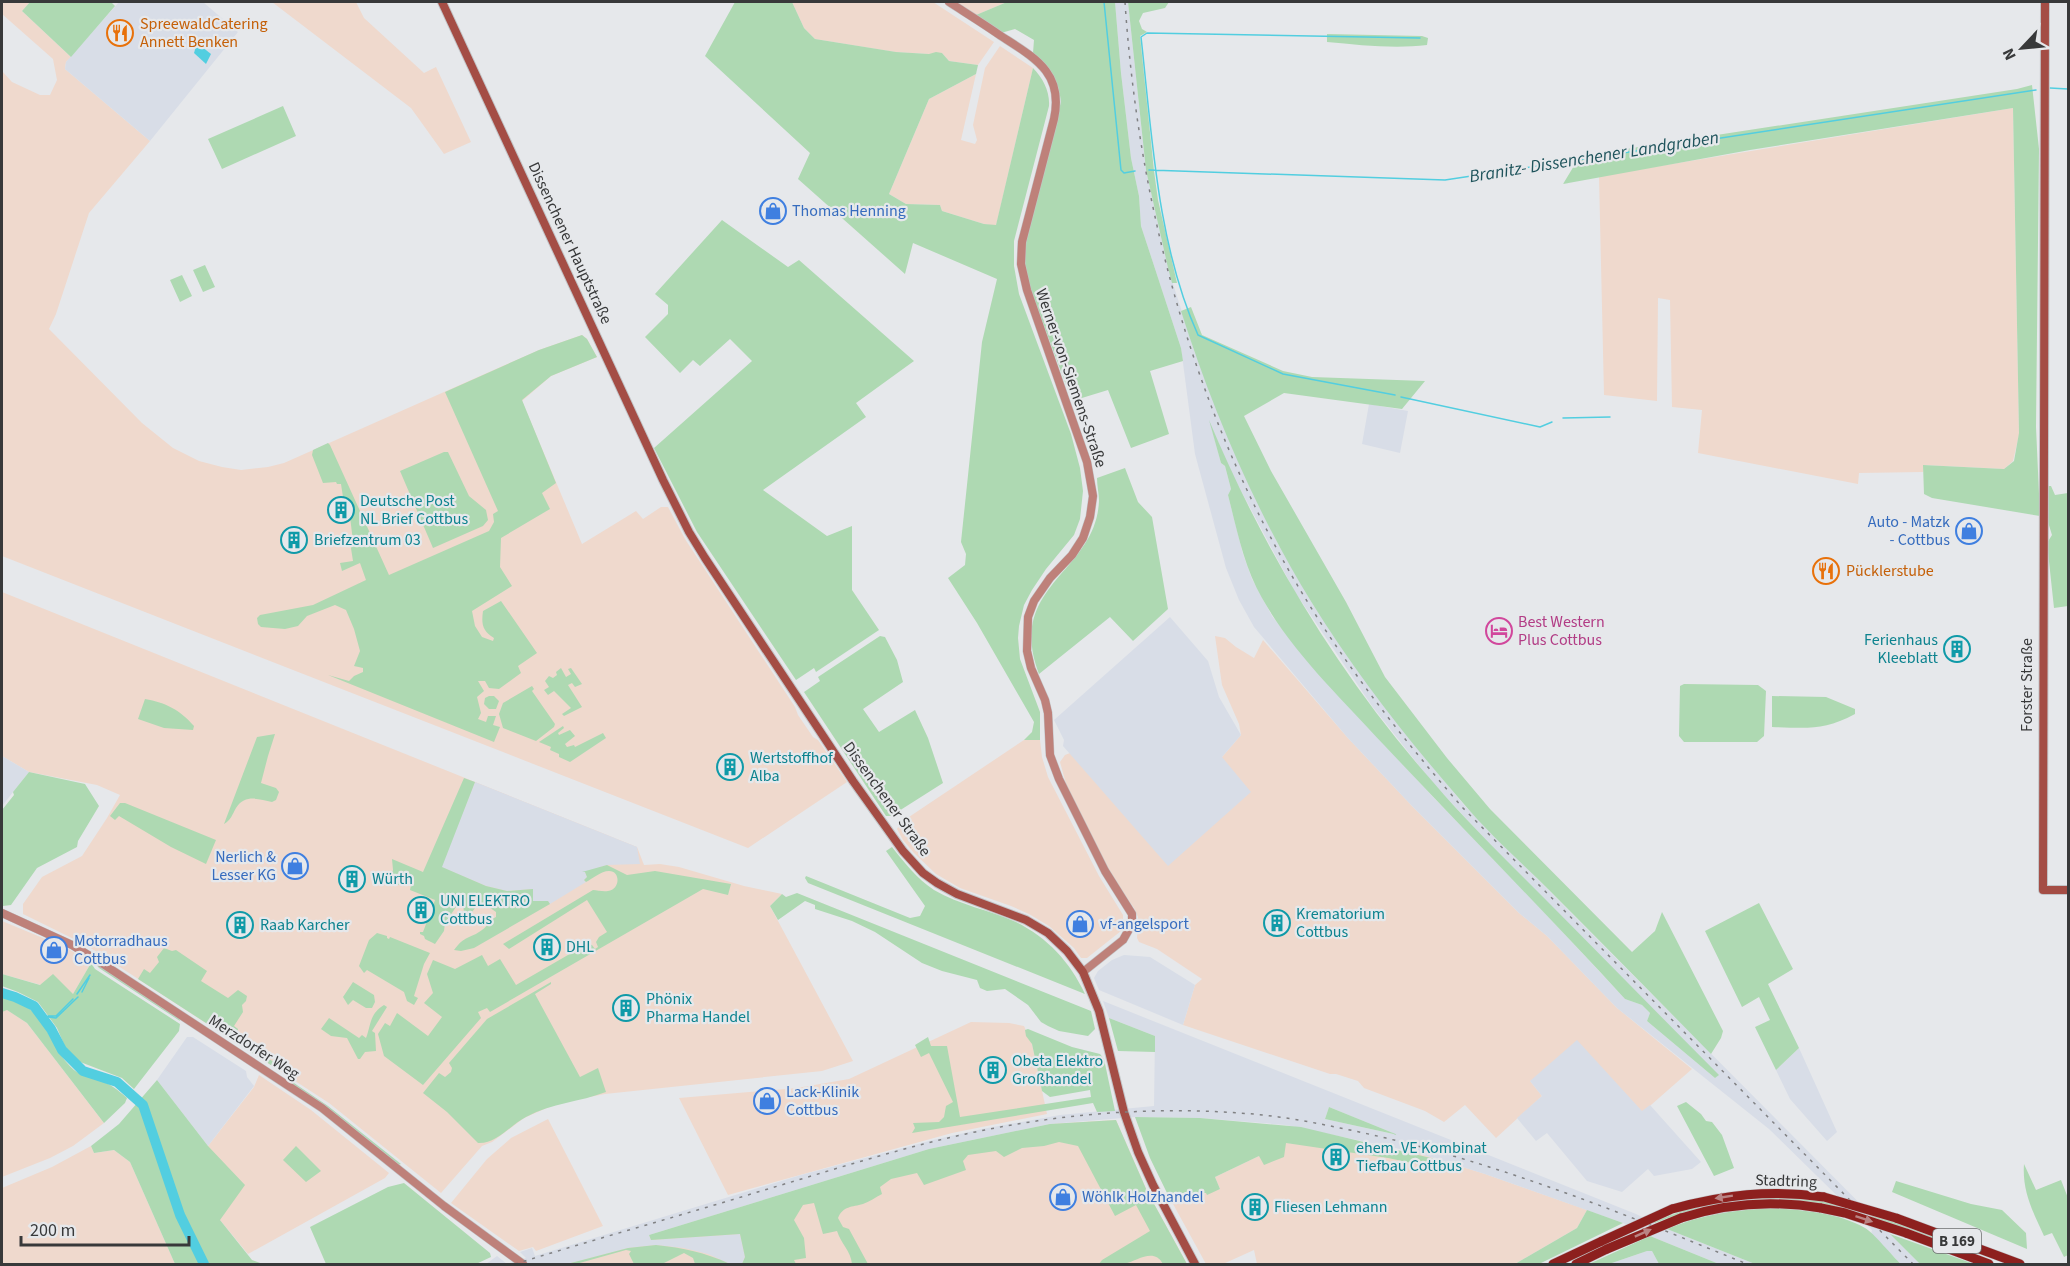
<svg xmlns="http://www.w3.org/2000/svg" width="2070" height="1266" font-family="'Source Sans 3',sans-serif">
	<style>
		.commercial { fill: #efd9cd }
		.built { fill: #d8dde7; fill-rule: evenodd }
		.green { fill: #aed9b2 }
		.water { fill: #52cee0 }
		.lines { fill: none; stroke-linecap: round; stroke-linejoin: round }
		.stream { stroke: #52cee0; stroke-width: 1.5 }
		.river { stroke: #52cee0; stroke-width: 10 }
		.tertiary-casing { stroke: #c3c5c8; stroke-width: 9 }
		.secondary-casing { stroke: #c3c5c8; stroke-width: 10 }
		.primary-casing { stroke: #c3c5c8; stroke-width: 10 }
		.tertiary { stroke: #be817a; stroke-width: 8 }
		.secondary { stroke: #a44d45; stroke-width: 8 }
		.primary { stroke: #8d201e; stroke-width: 9 }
		.rail { stroke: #808183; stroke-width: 1.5; stroke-dasharray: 3 6; stroke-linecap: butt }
		.primary-bridge-casing { stroke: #c3c5c8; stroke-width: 10; stroke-linecap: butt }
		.primary-bridge { stroke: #8d201e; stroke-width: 9 }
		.oneway { fill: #ba8484 }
		.labels { text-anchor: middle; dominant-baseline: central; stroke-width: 4.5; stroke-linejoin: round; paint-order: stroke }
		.shield { fill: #e6e8eb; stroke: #6c6e6f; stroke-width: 1.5 }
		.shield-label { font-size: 15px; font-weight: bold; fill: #38393a }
		.food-label { font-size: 16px; fill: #c56008; stroke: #e6e8eb; text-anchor: start }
		.shop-label { font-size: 16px; fill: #366cbe; stroke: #e6e8eb; text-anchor: start }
		.street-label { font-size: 16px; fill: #38393a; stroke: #e6e8eb }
		.culture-label { font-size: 16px; fill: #0d838f; stroke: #e6e8eb; text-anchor: start }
		.hotel-label { font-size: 16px; fill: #b23c85; stroke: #e6e8eb; text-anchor: start }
		.water-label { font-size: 18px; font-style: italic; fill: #1e535b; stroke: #e6e8eb }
	</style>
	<rect width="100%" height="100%" fill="#e6e8eb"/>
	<path class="commercial" d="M 2,2 L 30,2 L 22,11 L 71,57 L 66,62 L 65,69 L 150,141 L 89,213 L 56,314 L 49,329 L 142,423 L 173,448 L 199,461 L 222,467 L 241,470 L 268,467 L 284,463 L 539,350 L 582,335 L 587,339 L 597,357 L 551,376 L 522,401 L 582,544 L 636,511 L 643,519 L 661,507 L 668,507 L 685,539 L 795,707 L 798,715 L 813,737 L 818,740 L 847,782 L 748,848 L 2,556 L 2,71 L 12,82 L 40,95 L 50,95 L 57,80 L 53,59 L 2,14 Z
		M 272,2 L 356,2 L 364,18 L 424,73 L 436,67 L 471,142 L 444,154 L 411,108 Z
		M 792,2 L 933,2 L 994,42 L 978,65 L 949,61 L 942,53 L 929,54 L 895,52 L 815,39 L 804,28 Z
		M 956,2 L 1007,2 L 976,15 Z
		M 1000,46 L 1033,68 L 996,226 L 984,224 L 942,211 L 940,205 L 906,204 L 889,194 L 929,99 L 976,74 L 961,140 L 975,144 L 977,140 L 973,125 L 985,68 Z
		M 2013,108 L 2019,435 L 2013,461 L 2004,469 L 1924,465 L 1923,472 L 1859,473 L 1858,484 L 1698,453 L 1702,410 L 1672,407 L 1670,300 L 1658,298 L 1657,401 L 1604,395 L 1599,176 Z
		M 2,592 L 637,847 L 644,865 L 660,864 L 679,867 L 744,886 L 782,894 L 770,906 L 853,1061 L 822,1071 L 605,1094 L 558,1103 L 524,1118 L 492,1142 L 482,1146 L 441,1193 L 329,1103 L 86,945 L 23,914 L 23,904 L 42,877 L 82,856 L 107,818 L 120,795 L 97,785 L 29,772 L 2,756 Z
		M 1215,636 L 1225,638 L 1236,647 L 1254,658 L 1263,640 L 1347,737 L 1412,806 L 1519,913 L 1547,936 L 1617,1008 L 1692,1069 L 1643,1112 L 1530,1081 L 1542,1096 L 1496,1138 L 1465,1105 L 1444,1122 L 1425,1111 L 1364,1088 L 1358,1081 L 1336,1074 L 1330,1074 L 1183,1025 L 1195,985 L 1202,979 L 1157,949 L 1139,942 L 1137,938 L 1138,917 L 1134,908 L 1108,871 L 1068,791 L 1060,762 L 1065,755 L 1070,753 L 1138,829 L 1222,757 L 1241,735 L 1239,724 L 1222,685 Z
		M 1024,740 L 1040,740 L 1042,757 L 1048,777 L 1099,876 L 1123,915 L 1123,923 L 1121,931 L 1087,958 L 1081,958 L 1074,948 L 1049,926 L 1029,914 L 1011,906 L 960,888 L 936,874 L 914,853 L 903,840 L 897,829 L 900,823 Z
		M 2,921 L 67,948 L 91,963 L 73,994 L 2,974 Z
		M 6,1009 L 27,1023 L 104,1123 L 73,1146 L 50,1158 L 2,1177 L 2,1012 Z
		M 971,1022 L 1009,1023 L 1024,1026 L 1032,1044 L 1047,1114 L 952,1133 L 728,1195 L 679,1098 L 797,1088 L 849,1079 Z
		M 259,1075 L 311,1110 L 389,1173 L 385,1178 L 248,1254 L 220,1220 L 208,1146 L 254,1087 Z
		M 548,1119 L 603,1226 L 536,1251 L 533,1247 L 519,1251 L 451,1203 L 487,1159 L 511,1138 Z
		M 1116,1120 L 1147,1191 L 1187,1264 L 552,1264 L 1050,1124 Z
		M 1286,1143 L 1414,1152 L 1485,1174 L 1587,1210 L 1577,1228 L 1515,1264 L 1278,1264 L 1277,1263 L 1257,1264 L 1254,1250 L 1223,1264 L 1206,1264 L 1167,1193 L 1206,1193 L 1220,1189 L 1215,1177 Z
		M 91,1146 L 94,1153 L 114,1150 L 130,1162 L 175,1264 L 2,1264 L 2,1188 L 52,1167 Z"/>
	<path class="built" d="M 119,2 L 203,2 L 238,32 L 150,141 L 65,69 L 66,62 Z
		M 1115,2 L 1128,2 L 1146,170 L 1168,268 L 1195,353 L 1234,452 L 1278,544 L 1312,603 L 1352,663 L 1401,728 L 1464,805 L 1920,1264 L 1901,1264 L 1871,1234 L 1872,1230 L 1769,1129 L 1617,1008 L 1547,936 L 1519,913 L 1412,806 L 1347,737 L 1254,627 L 1239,600 L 1226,568 L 1195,454 L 1181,348 L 1141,226 L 1139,196 L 1131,158 L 1121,73 ZM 1211,426 L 1231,472 L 1295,592 L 1372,706 L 1432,782 L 1486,840 L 1718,1075 L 1715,1078 L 1647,1021 L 1650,1013 L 1642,1005 L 1625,999 L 1528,895 L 1432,796 L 1297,648 L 1272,616 L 1252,579 L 1243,554 L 1228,495 L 1231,489 L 1225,466 L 1221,463 Z
		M 1369,404 L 1408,411 L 1400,453 L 1362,444 Z
		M 1170,617 L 1208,661 L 1219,697 L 1241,735 L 1222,757 L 1251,792 L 1168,866 L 1063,746 L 1064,740 L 1054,720 Z
		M 2,756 L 29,772 L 2,806 Z
		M 475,782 L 637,847 L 640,864 L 607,865 L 585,872 L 587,877 L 584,880 L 586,882 L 550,904 L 548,901 L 533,901 L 533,889 L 507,891 L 486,886 L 441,867 Z
		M 1124,955 L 1150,957 L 1195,985 L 1183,1025 L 1099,990 L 1094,978 L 1098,971 L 1112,960 Z
		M 1103,1001 L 1636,1214 L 1667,1229 L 1755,1264 L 1719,1264 L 1650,1236 L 1623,1223 L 1485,1174 L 1414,1152 L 1286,1125 L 1200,1118 L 1135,1117 L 1050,1124 L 929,1149 L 649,1235 L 651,1240 L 740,1234 L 745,1257 L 742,1264 L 730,1264 L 708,1254 L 684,1248 L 656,1245 L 628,1248 L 567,1264 L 486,1264 L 497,1256 L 507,1264 L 526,1258 L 520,1252 L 532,1248 L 535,1256 L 801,1175 L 933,1140 L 982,1129 L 1060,1115 L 1154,1106 L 1155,1036 L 1109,1018 ZM 1329,1107 L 1393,1133 L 1393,1134 L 1325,1119 Z
		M 187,1037 L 193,1037 L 246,1071 L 247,1077 L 254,1086 L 208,1146 L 157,1080 Z
		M 1577,1040 L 1642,1111 L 1650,1105 L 1701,1162 L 1692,1169 L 1654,1176 L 1648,1169 L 1622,1192 L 1587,1181 L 1547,1133 L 1536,1141 L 1517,1118 L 1542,1096 L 1530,1081 Z
		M 1799,1048 L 1837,1132 L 1827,1141 L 1790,1099 L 1776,1070 Z
		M 1647,1251 L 1652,1251 L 1659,1264 L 1609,1264 Z"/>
	<path class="green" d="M 30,2 L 111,2 L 115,6 L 71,57 L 22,11 Z
		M 735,2 L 792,2 L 804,28 L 815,39 L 896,52 L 929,54 L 936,52 L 942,53 L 949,61 L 978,65 L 976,74 L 929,99 L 889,194 L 906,204 L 940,205 L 942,211 L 984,224 L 996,225 L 1033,68 C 1043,78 1050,92 1049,106 L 1014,241 L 1014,266 L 1019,294 L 1071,434 L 1080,468 L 1083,491 L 1080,519 L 1074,535 L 1046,569 L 1032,590 L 1024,605 L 1019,626 L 1018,638 L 1020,659 L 1040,712 L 1040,740 L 1024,740 L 1032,732 L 1034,722 L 977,623 L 948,578 L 965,565 L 966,554 L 961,542 L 982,342 L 997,279 L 913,243 L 905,274 L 798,179 L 810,153 L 705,56 Z
		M 1007,2 L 1115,2 L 1121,73 L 1131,158 L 1139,196 L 1141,226 L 1181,348 L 1183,361 L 1150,371 L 1169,434 L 1131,448 L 1108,390 L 1072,401 L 1031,291 L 1025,269 L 1023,242 L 1061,102 C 1059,81 1049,66 1033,53 L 1034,40 L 1015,29 L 1001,33 L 976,15 Z
		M 1128,2 L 1169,2 L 1165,8 L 1143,13 L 1139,21 L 1142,29 L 1147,32 L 1140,36 L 1154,171 L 1158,200 L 1177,283 L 1172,283 L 1168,268 L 1146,170 Z
		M 1327,34 L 1422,36 L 1428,38 L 1427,45 C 1394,49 1360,45 1327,42 Z
		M 2032,85 L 2039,149 L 2036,427 L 2040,516 L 1932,498 L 1924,494 L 1923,465 L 2004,469 L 2014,461 L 2019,433 L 2013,108 L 1750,150 L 1563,184 L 1580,156 L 2017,89 Z
		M 283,106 L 296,136 L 222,169 L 208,139 Z
		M 722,220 L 788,267 L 799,260 L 914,361 L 856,403 L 866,417 L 763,490 L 827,536 L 852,526 L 852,590 L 879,630 L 816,672 L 814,668 L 796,680 L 697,532 L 654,448 L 752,361 L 730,339 L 700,366 L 693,360 L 680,373 L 645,337 L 668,314 L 668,305 L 655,294 Z
		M 205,265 L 215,287 L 203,292 L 193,270 Z
		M 182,275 L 192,296 L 180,302 L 170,280 Z
		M 1191,307 L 1202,335 L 1283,371 L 1312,377 L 1425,381 L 1402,409 L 1284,393 L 1244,416 L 1271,471 L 1346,602 L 1385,677 L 1447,758 L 1490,809 L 1632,952 L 1655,931 L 1662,912 L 1723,1031 L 1721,1038 L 1711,1054 C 1658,1000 1605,946 1551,892 C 1522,863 1490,835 1463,803 C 1408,740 1356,674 1312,603 C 1256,512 1213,412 1181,311 Z
		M 582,335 L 587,339 L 597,357 L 551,376 L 522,400 L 556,483 L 542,493 L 550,509 L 501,538 L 500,567 L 512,586 L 472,611 L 475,626 L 482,637 L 493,641 L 494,638 C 483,631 481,625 483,611 L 501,601 L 537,653 L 518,666 L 521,673 L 499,689 L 489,688 L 485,681 L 478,681 L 484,691 L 477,697 L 481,713 L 478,719 L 486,722 L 488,716 L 496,716 L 493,725 L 500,727 L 494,742 L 328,675 L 349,681 L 354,676 L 363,672 L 363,668 L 354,666 L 360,651 L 354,629 L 346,610 L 335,605 L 307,616 L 298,626 L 285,629 L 261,627 L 258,624 L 257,618 L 260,615 L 313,605 L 366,580 L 360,563 L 342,571 L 340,563 L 353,561 L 350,542 L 353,541 L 349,509 L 345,510 L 341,484 L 337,484 L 336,482 L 323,483 L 312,455 L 313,450 L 328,443 L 330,445 L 389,575 L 489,531 L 494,522 L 493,514 L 498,511 L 445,392 L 539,350 Z
		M 1209,420 C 1264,551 1339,676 1433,782 C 1468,823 1508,862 1546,900 C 1604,958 1661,1017 1719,1075 L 1715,1078 L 1647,1021 L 1650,1013 L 1642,1005 L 1625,999 C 1546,913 1464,830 1384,745 C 1342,699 1293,653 1262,598 C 1244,567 1237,530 1228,495 L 1231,489 L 1225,466 L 1221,463 Z
		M 444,452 L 448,452 L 469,496 L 486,510 L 488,520 L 483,526 L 433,548 L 400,471 Z
		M 1125,468 L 1138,502 L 1152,517 L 1168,609 L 1133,641 L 1110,617 L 1039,674 C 1005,585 1096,573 1099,501 C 1099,494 1097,486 1097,478 Z
		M 2048,486 L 2051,486 L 2055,495 L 2068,493 L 2068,606 L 2054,608 L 2047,543 L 2052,535 L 2048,522 Z
		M 880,636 L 885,637 L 897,660 L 903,682 L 863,709 L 879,732 L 915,710 L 928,738 L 943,783 L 891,816 L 886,816 L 804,692 L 820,681 L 818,677 Z
		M 561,668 L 566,677 L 571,674 L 568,669 L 571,668 L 582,684 L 575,687 L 572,683 L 568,685 L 582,707 L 564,716 L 562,714 L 571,708 L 554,691 L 548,695 L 544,690 L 549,687 L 545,681 L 549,676 L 553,678 L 557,675 L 556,672 Z
		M 1684,684 L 1758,685 L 1766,691 L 1764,736 L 1757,742 L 1684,742 L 1679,736 L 1680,686 Z
		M 532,686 L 534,689 L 532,691 L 555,724 L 554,727 L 536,741 L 503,728 L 499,714 L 503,703 Z
		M 489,696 L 494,696 L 499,701 L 496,709 L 489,709 L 484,704 L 485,698 Z
		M 1772,696 L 1826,697 L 1855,709 L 1855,714 C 1823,731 1807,728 1772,727 Z
		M 145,699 C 166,703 179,709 194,726 L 193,730 L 164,728 L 138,719 Z
		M 563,726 L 564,728 L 558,733 L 559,735 L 570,730 L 575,736 L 565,744 L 567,747 L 574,745 L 575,747 L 603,733 L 606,738 L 570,762 L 559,757 L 559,754 L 550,750 L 551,747 L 539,742 Z
		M 275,734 L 268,756 L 261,783 L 276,788 L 279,792 L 276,800 L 272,802 C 259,799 245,794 236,808 C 232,815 231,820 224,824 L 257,737 Z
		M 29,772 L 85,784 L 99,806 L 78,841 L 77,847 L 37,868 L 11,905 L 3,906 L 2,810 L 14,795 L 13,792 Z
		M 464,778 L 475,782 L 442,867 L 486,886 L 507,891 L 533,889 L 533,901 L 548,901 L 550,904 L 474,948 L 461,951 L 454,950 C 465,935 470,939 482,930 C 488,926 489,920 496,917 L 496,912 L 483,903 L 479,903 L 472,912 L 464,912 L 463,905 L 456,907 L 445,923 L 444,931 L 435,944 L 425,939 L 424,936 L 420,934 L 420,932 L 423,932 L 435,900 L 410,890 L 411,885 L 402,881 L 399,885 L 391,882 L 390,879 L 393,870 L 392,859 L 423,872 Z
		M 120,803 L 125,803 L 216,840 L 206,864 L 171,847 L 119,816 L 115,820 L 110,816 Z
		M 892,847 C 904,862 917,879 934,890 C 960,905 989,910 1016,922 C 1048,938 1070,962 1085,994 L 808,883 L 805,878 L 806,876 L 910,918 L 920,916 L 925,906 L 886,851 Z
		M 607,865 L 627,875 L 655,871 L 731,884 L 728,895 L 703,889 L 490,1012 L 487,1008 L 478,1012 L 481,1018 L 423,1085 L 384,1056 L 378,1034 L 385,1023 L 390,1026 L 397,1013 L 428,1036 L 442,1017 L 424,1003 L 433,993 L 427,974 L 433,960 L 455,969 L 482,955 L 488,966 L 500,959 L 516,985 L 587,944 L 592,945 L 595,949 L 598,947 L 596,942 L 599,937 L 607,932 L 587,900 L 509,949 L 503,944 L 593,890 C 597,890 603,892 608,891 C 620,890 621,871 609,871 C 601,871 592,879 586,882 L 584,880 L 587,877 L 585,872 L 582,872 Z
		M 797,893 L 1091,1011 L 1095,1029 L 1088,1036 L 1059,1031 L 1048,1026 L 1041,1022 L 1028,1005 L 1005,989 L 987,991 L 980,988 L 977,980 L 942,971 L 922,963 L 875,932 L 852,921 L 815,909 L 815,905 L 805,901 L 778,920 L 770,906 L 782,894 L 786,897 Z
		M 1759,903 L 1793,969 L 1768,984 L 1799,1048 L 1776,1070 L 1755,1027 L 1770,1020 L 1759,997 L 1742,1007 L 1705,931 Z
		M 377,933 L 387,936 L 387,938 L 389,939 L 390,937 L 430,953 L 424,964 L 414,996 L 418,998 L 414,1005 L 407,1001 L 404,992 L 367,970 L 364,973 L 359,966 L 369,940 Z
		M 164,948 L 172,951 L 176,950 L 207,971 L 201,981 L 228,998 L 238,990 L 247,996 L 246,1001 L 242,1005 L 243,1012 L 234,1026 L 238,1029 L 237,1034 L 263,1056 L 280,1065 L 277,1069 L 138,979 L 144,969 L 150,973 L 159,962 L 157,957 Z
		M 94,962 L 179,1018 L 180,1021 L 99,968 Z
		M 91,963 L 95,969 L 180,1024 L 179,1031 L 134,1089 L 122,1078 L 75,1060 L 66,1049 L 57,1028 L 38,1002 L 18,992 L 2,986 L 2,974 L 40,985 L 53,974 L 73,994 Z
		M 353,982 L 374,995 L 375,1002 L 372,1008 L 366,1008 L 353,1000 L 348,1005 L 343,997 Z
		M 551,982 L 551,984 L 535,994 L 580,1077 L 598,1068 L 606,1092 C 580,1102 552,1103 526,1117 C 510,1125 497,1144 478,1143 L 447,1112 L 423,1093 L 439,1073 L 445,1077 L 451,1072 L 452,1068 L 449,1063 L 487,1019 Z
		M 2,997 C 48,1005 45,1044 74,1070 C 80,1075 92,1077 100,1080 C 110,1084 118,1090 127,1098 L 125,1103 L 104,1123 L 27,1023 L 7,1010 L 2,1012 Z
		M 384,1005 L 387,1007 L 372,1031 L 375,1033 L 376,1051 L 365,1052 L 360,1059 L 358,1059 L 347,1038 L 331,1036 L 321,1029 L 329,1018 L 359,1038 L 362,1035 L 366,1038 C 371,1026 369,1014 384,1005 Z
		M 1109,1018 L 1155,1036 L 1155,1052 L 1118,1051 Z
		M 1028,1029 L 1072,1047 L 1100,1054 L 1104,1059 L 1115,1111 L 1097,1112 L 1093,1103 L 912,1133 L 915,1128 L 913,1123 L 939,1122 L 944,1117 L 946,1106 L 953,1102 L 929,1053 L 921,1057 L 915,1045 L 928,1037 L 931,1046 L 947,1046 L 960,1117 L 1091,1097 L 1090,1090 L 1050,1097 L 1042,1091 L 1032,1044 L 1026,1036 L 1025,1030 Z
		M 157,1080 L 208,1146 L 245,1185 L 220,1220 L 252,1260 L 263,1264 L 175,1264 L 130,1162 L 114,1150 L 94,1153 L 91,1146 L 119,1124 Z
		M 291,1081 L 328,1106 L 401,1164 L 398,1165 L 293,1085 Z
		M 1686,1102 L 1701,1114 L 1706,1121 L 1712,1122 L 1722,1135 L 1734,1168 L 1714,1176 L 1677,1106 Z
		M 1329,1107 L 1398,1135 L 1325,1119 Z
		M 1135,1117 L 1200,1118 L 1301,1127 L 1435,1159 L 1426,1166 L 1388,1158 L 1286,1143 L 1284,1157 L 1264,1165 L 1259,1156 L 1215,1177 L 1220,1189 L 1207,1195 L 1206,1193 L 1167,1193 L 1150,1158 Z
		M 1116,1120 L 1147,1191 L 1187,1264 L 1163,1264 C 1154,1247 1137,1261 1124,1264 C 1117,1266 1107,1265 1099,1264 L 1102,1260 L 1150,1231 L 1136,1205 L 1115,1216 L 1078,1146 L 1059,1142 L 1044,1146 L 1022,1148 L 1004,1157 L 996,1151 L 968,1155 L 963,1161 L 966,1170 L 924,1185 L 917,1173 L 891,1179 L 880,1187 L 882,1194 C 876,1197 869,1202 863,1204 C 852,1207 843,1206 838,1218 L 843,1227 L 849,1229 L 868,1264 L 852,1264 C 851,1251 841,1244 837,1231 L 823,1234 L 814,1203 L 803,1205 L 794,1220 L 804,1238 L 806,1258 L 794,1260 L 796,1264 L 742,1264 L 745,1257 L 740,1234 L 651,1240 L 649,1235 L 929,1149 L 1050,1124 Z
		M 296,1146 L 321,1171 L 306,1182 L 283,1160 Z
		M 2024,1164 L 2036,1190 L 2061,1180 L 2068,1198 L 2068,1255 L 2064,1257 L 2052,1233 L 2044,1236 C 2033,1212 2022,1191 2024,1164 Z
		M 1896,1181 L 1971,1204 L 2002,1210 L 2026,1233 L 2027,1249 L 1892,1192 Z
		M 404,1183 L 490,1253 L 491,1257 L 476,1264 L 326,1264 L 310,1227 L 388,1187 Z
		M 1757,1197 L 1817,1200 L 1845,1206 L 1848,1210 C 1781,1192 1720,1198 1655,1223 L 1651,1222 L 1697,1206 Z
		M 1770,1208 C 1801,1210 1837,1212 1865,1228 C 1873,1232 1893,1257 1901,1264 L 1755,1264 L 1667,1229 C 1700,1215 1734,1210 1770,1208 Z
		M 1587,1210 L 1623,1223 L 1539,1264 L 1515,1264 L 1577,1228 Z
		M 1867,1212 L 1974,1251 L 1975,1253 L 1872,1217 Z
		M 1890,1234 L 1974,1264 L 1920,1264 Z
		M 1650,1236 L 1719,1264 L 1659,1264 L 1652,1251 L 1647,1251 L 1609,1264 L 1589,1264 Z
		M 656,1245 C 684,1248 704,1252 730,1264 L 695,1264 L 693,1258 L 684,1253 L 662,1264 L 634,1264 L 629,1254 L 631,1251 L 626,1250 L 576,1264 L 567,1264 L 628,1248 Z"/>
	<path class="water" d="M 197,43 L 211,54 L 206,64 L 194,53 Z"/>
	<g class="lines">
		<path class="stream" d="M 1104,2 L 1121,170 L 1124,173 L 1135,171
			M 2050,88 L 2068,89
			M 1149,170 L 1445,180 L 2036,90
			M 1395,395 L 1283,374 L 1198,335 C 1157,244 1152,135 1141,37 L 1147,33 L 1420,38
			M 1401,397 L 1540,427 L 1552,422
			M 1563,418 L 1610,417
			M 82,992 L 89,978
			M 77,994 L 90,975
			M 41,1016 L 56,1018 L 78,997
			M 48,1016 L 56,1016 L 73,999"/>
		<path class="river" d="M 2,993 L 15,997 L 34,1006 L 51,1029 L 62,1050 L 83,1071 L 117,1082 L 143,1105 L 180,1215 L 204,1264"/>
		<defs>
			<path id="tertiary" d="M 949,2 C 966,13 984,24 1001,36 C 1035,58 1064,73 1054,119 L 1022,242 L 1021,264 L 1027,290 L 1087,462 L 1093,496 L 1090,517 L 1083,538 L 1072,555 L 1050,578 L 1034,601 L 1028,617 L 1027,651 L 1031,668 L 1045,700 L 1048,713 L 1050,755 L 1059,779 L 1105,871 L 1132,914 L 1132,924 L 1123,940 L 1083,972
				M 2,913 L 72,945 L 103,964 L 322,1108 L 444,1206 L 523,1264"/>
			<path id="secondary" d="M 442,2 L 663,480 L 689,532 L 705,558 L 853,781 L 903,851 L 923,873 L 937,883 L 957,894 L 1026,920 L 1048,933 L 1067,951 L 1083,972 L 1099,1011 L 1124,1112 L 1138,1152 L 1153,1185 L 1195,1264
				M 2045,2 L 2043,890 L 2068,890"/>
			<path id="primary" d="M 1672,1209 C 1723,1195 1771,1189 1824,1197
				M 1681,1218 C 1727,1203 1773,1200 1821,1208
				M 1896,1218 L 2020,1264
				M 1906,1233 L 1989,1264
				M 1553,1264 L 1602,1241
				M 1576,1264 L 1607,1249"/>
		</defs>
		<use href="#tertiary" class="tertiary-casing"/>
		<use href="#secondary" class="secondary-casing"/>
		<use href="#primary" class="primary-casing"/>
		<use href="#tertiary" class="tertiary"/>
		<use href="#secondary" class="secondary"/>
		<use href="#primary" class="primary"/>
		<path class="rail" d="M 1125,2 C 1139,214 1197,424 1310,606 C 1355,678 1407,744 1463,808 L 1913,1264
			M 515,1264 C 596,1239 679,1216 761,1191 C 836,1169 912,1144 990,1129 C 1072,1113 1155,1107 1239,1113 C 1273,1115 1307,1121 1340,1128 C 1481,1156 1615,1210 1747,1264"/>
		<defs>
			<path id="primary-bridge" d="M 1824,1197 L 1896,1218
				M 1821,1208 L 1845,1213 L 1906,1233
				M 1602,1241 L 1672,1209
				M 1607,1249 L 1681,1218"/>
		</defs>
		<use href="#primary-bridge" class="primary-bridge-casing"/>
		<use href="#primary-bridge" class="primary-bridge"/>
	</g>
	<defs><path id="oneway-solid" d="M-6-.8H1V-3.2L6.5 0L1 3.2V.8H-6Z" transform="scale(1.5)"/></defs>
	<g class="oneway">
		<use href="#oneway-solid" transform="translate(1724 1197) rotate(171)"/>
		<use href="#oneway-solid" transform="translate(1864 1219) rotate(18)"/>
		<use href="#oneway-solid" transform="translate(1643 1233) rotate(-24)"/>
	</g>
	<defs>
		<symbol id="restaurant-ring" viewBox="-11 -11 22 22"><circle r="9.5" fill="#e6e8eb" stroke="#e8710a" stroke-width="1.5"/><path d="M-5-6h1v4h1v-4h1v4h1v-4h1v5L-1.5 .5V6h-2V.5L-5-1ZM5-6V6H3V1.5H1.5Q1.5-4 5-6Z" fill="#e8710a"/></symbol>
		<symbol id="shop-ring" viewBox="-11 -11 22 22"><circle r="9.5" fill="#e6e8eb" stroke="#3f7fe0" stroke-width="1.5"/><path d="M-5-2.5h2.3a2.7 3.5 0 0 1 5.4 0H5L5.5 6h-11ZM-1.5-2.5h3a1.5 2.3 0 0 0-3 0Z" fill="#3f7fe0"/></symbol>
		<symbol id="building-ring" viewBox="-11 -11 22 22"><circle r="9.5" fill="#e6e8eb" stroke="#0f9aa8" stroke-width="1.5"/><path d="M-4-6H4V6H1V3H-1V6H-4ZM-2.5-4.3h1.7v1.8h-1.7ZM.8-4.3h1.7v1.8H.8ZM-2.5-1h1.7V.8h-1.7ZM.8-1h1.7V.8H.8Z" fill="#0f9aa8"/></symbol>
		<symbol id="hotel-ring" viewBox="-11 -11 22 22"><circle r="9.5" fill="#e6e8eb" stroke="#d1479c" stroke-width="1.5"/><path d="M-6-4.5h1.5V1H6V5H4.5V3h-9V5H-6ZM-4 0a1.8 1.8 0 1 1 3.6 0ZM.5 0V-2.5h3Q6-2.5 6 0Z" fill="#d1479c"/></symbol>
	</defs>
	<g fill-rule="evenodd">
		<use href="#restaurant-ring" x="105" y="18" width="30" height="30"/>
		<use href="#shop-ring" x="758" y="196" width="30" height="30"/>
		<use href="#building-ring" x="326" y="495" width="30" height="30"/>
		<use href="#shop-ring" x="1954" y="516" width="30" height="30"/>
		<use href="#building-ring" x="279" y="525" width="30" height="30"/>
		<use href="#restaurant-ring" x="1811" y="556" width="30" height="30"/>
		<use href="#hotel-ring" x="1484" y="616" width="30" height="30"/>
		<use href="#building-ring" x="1942" y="634" width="30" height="30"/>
		<use href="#building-ring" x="715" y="752" width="30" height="30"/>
		<use href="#shop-ring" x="280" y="851" width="30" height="30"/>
		<use href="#building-ring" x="337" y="864" width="30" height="30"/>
		<use href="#building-ring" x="406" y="895" width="30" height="30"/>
		<use href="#building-ring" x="1262" y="908" width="30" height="30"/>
		<use href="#shop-ring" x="1065" y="909" width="30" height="30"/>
		<use href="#building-ring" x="225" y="910" width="30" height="30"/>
		<use href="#building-ring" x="532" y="932" width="30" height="30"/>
		<use href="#shop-ring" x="39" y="935" width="30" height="30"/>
		<use href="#building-ring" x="611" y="993" width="30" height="30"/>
		<use href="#building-ring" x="978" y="1055" width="30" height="30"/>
		<use href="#shop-ring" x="752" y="1086" width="30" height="30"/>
		<use href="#building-ring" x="1321" y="1142" width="30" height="30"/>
		<use href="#shop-ring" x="1048" y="1182" width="30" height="30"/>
		<use href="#building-ring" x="1240" y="1192" width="30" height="30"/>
	</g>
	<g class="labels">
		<rect class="shield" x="1933" y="1229" width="48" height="24" rx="4.5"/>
		<g class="shield-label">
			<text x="1957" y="1241">B 169</text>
		</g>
		<g class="food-label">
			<text x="140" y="24">SpreewaldCatering<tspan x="140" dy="18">Annett Benken</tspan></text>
			<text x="1846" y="571">Pücklerstube</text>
		</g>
		<g class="shop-label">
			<text x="792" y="211">Thomas Henning</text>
			<text x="1950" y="522" text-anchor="end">Auto - Matzk<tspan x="1950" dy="18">- Cottbus</tspan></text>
			<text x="276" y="857" text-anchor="end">Nerlich &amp;<tspan x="276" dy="18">Lesser KG</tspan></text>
			<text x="1100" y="924">vf-angelsport</text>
			<text x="74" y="941">Motorradhaus<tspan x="74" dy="18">Cottbus</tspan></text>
			<text x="786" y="1092">Lack-Klinik<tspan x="786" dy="18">Cottbus</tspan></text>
			<text x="1082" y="1197">Wöhlk Holzhandel</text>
		</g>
		<g class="street-label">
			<text transform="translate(570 243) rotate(65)">Dissenchener Hauptstraße</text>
			<text transform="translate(1071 378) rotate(71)">Werner-von-Siemens-Straße</text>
			<text transform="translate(2027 685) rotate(-90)">Forster Straße</text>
			<text transform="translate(887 799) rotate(54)">Dissenchener Straße</text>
			<text transform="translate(254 1047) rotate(33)">Merzdorfer Weg</text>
			<text transform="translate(1786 1181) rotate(2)">Stadtring</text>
		</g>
		<g class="culture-label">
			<text x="360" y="501">Deutsche Post<tspan x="360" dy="18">NL Brief Cottbus</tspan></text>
			<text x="314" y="540">Briefzentrum 03</text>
			<text x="1938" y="640" text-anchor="end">Ferienhaus<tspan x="1938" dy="18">Kleeblatt</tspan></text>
			<text x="750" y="758">Wertstoffhof<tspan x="750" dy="18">Alba</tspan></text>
			<text x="372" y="879">Würth</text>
			<text x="440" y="901">UNI ELEKTRO<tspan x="440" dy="18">Cottbus</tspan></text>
			<text x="1296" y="914">Krematorium<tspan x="1296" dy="18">Cottbus</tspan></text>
			<text x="260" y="925">Raab Karcher</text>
			<text x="566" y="947">DHL</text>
			<text x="646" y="999">Phönix<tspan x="646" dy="18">Pharma Handel</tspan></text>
			<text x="1012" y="1061">Obeta Elektro<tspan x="1012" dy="18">Großhandel</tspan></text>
			<text x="1356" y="1148">ehem. VE Kombinat<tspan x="1356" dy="18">Tiefbau Cottbus</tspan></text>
			<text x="1274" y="1207">Fliesen Lehmann</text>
		</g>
		<g class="hotel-label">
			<text x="1518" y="622">Best Western<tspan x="1518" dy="18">Plus Cottbus</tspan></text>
		</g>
		<g class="water-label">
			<text transform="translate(1594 157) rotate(-9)">Branitz- Dissenchener Landgraben</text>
		</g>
	</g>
	<rect width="2070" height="1266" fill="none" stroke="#38393a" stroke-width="6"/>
	<g transform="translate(2022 48) rotate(244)" stroke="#e6e8eb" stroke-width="4.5" paint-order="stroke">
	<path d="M0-4.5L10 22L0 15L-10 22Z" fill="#38393a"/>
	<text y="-9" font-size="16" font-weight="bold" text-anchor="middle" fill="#38393a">N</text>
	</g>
	<path d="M21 1236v9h168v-9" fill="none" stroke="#38393a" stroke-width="3"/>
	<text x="30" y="1236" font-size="18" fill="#38393a" stroke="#e6e8eb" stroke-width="4.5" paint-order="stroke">200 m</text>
</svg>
